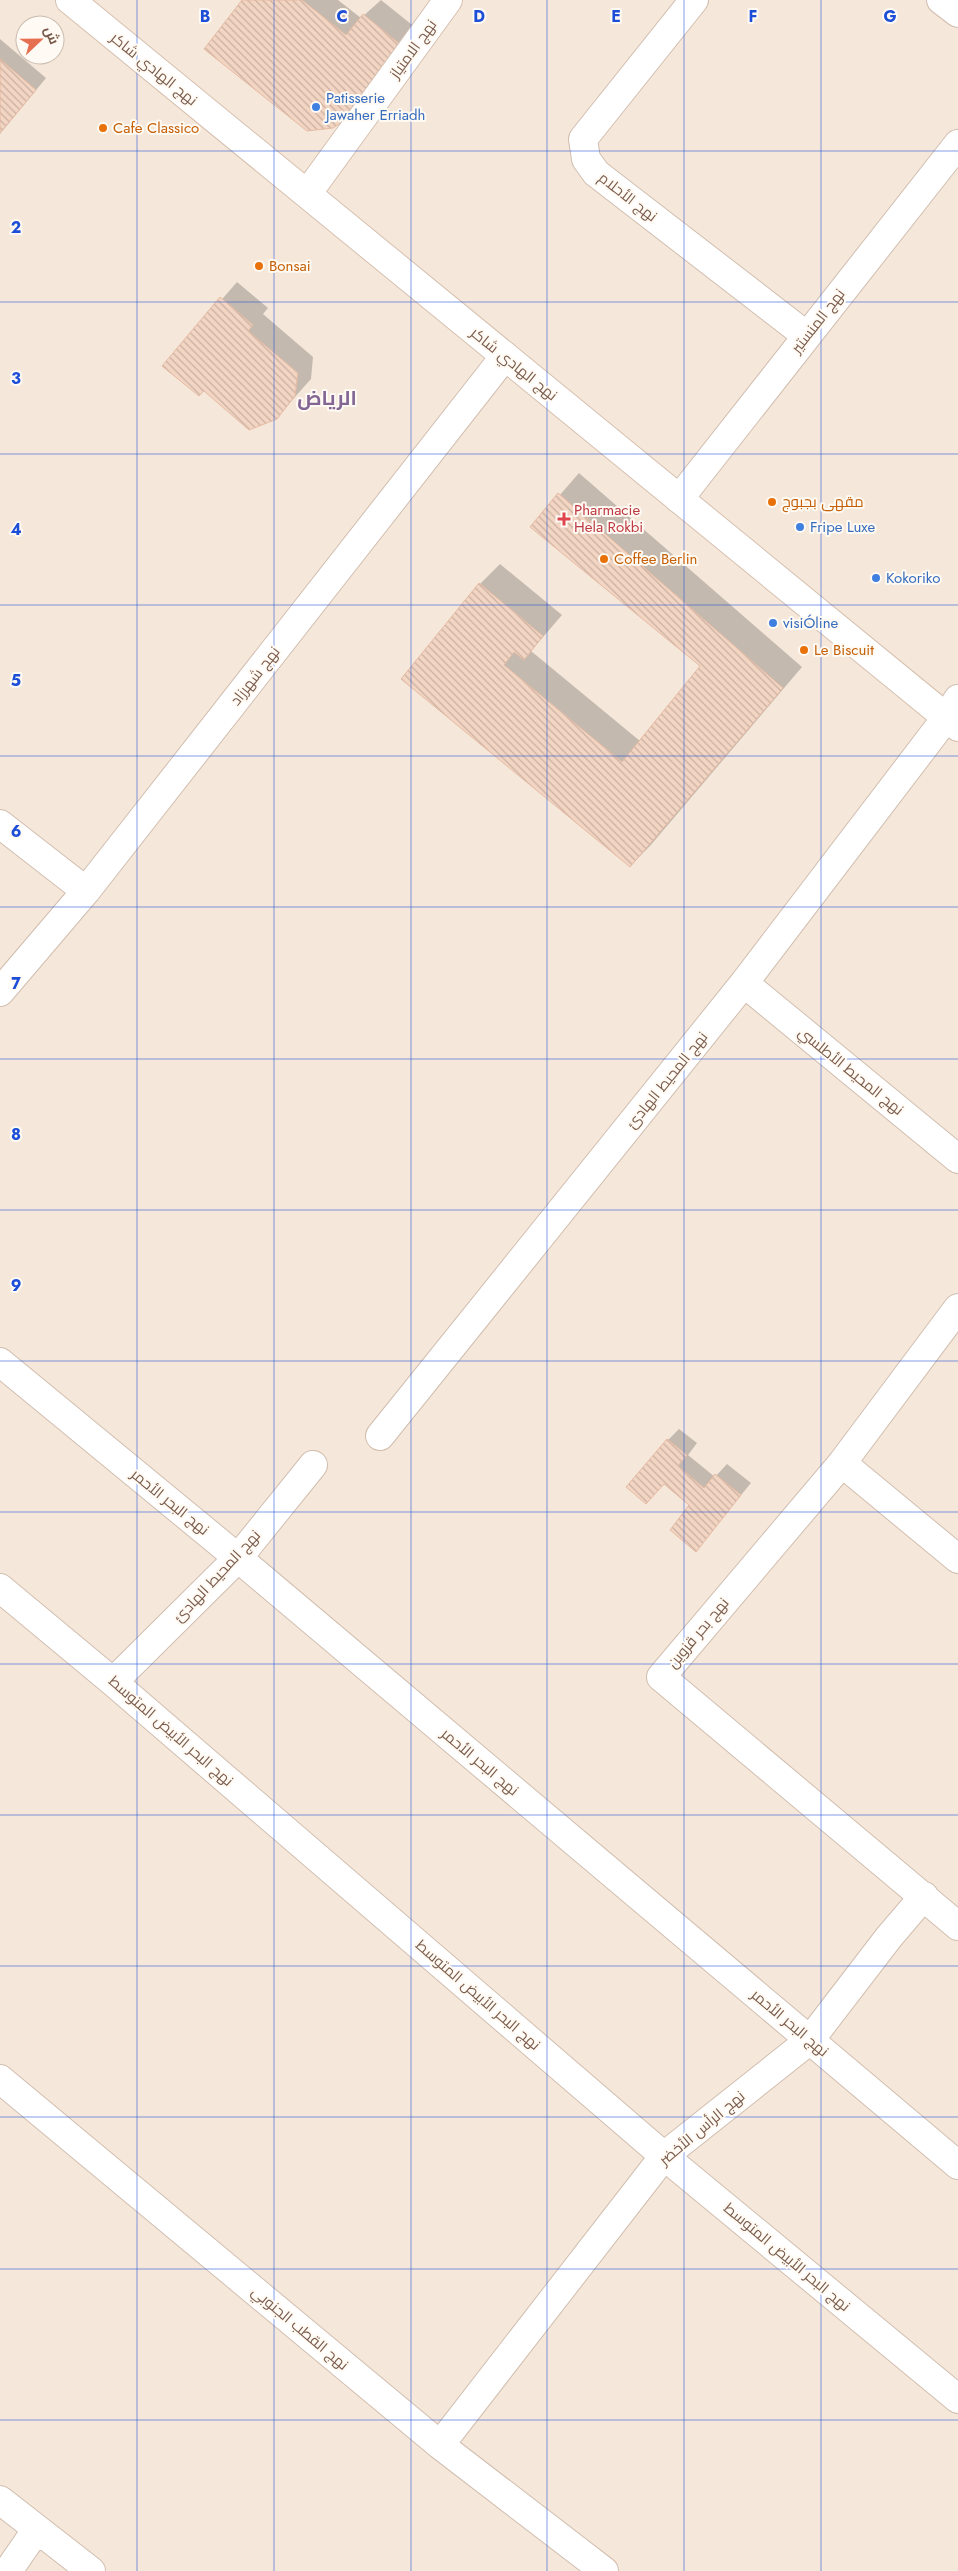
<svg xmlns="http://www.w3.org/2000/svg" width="958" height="2571" font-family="Jost,Cairo,sans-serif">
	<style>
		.residential { fill: #f5e8da; fill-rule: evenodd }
		.shadow { fill: #0003 }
		.building { fill: url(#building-back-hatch); stroke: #e6bba3 }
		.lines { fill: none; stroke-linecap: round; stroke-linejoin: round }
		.street-casing { stroke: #d1beb0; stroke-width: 30 }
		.secondary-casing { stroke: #d6c0b0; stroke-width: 30 }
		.street { stroke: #fff; stroke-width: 28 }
		.secondary { stroke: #fff; stroke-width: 28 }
		.grid { fill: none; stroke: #1d4ed8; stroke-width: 1; stroke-opacity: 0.55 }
		.shop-dot { fill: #3f7fe0; stroke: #fffaf3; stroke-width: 2 }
		.food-dot { fill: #e8710a; stroke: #fffaf3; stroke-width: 2 }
		.health-dot { fill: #e0444e; stroke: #fffaf3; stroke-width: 2 }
		.labels { text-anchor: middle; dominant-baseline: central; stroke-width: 4; stroke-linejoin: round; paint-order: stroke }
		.street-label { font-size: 15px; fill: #7a5c4d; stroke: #fffaf3 }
		.shop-label { font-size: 15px; fill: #366cbe; stroke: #fffaf3; text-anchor: start }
		.food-label { font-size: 15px; fill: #c56008; stroke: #fffaf3; text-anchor: start }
		.health-label { font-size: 15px; fill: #be3a42; stroke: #fffaf3; text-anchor: start }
		.district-label { font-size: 20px; font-weight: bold; fill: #846695; stroke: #fffaf3 }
		.grid-label { font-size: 16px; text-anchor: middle; font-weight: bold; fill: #1d4ed8; stroke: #fffaf3; stroke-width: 4; stroke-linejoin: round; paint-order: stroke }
	</style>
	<defs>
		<pattern id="building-back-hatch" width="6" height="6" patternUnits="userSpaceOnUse" patternTransform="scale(1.25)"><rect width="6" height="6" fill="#f3d5c3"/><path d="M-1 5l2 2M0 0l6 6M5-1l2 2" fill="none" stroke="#cab0a1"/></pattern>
	</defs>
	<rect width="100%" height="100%" fill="#fdf6ec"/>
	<path class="residential" d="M 0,0 L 958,0 L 958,2571 L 0,2571 ZM 25,25 L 55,25 L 55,55 L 25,55 Z"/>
	<path class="shadow" d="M 244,0 L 338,0 L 361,18 L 381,0 L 421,32 L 370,95 Z
		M 0,39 L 46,78 L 0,134 Z
		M 237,282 L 268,308 L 263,314 L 313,357 L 311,379 L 277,417 L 204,389 L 164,366 Z
		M 579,473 L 802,667 L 650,846 L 630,866 L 402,679 L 480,584 L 500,564 L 562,615 L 531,651 L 640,741 L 702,666 L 532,527 Z
		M 679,1429 L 697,1443 L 688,1455 L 715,1477 L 727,1464 L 751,1483 L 696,1550 L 691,1505 L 668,1440 Z"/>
	<path class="building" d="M 242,0 L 302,0 L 346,35 L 363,14 L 406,49 L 355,113 L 333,128 L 307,131 L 204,49 Z
		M 0,59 L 36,90 L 0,133 Z
		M 220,297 L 253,325 L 248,331 L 298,373 L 295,396 L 277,419 L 249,430 L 204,391 L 199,396 L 162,366 Z
		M 558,493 L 783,688 L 630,867 L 401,679 L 479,583 L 543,636 L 524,660 L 514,652 L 504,665 L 622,762 L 700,666 L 530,527 Z
		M 667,1439 L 687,1455 L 678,1466 L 704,1488 L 715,1474 L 741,1495 L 696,1552 L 670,1530 L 689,1505 L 664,1484 L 646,1504 L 626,1487 Z"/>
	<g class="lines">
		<defs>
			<path id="street" d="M 694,0 L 583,139 L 586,159 L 596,173 L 807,336
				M 941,0 L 958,13
				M 679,499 L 958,144
				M 0,824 L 86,891
				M 744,983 L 958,1159
				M 0,992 L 86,891 L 505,356
				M 958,1308 L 842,1463 L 661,1677 L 958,1926
				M 0,1362 L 238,1558 L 958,2165
				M 380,1436 L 744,983 L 946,718 L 958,699
				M 842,1463 L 958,1559
				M 0,1588 L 113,1682 L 664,2156 L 958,2399
				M 113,1682 L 238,1558 L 313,1465
				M 0,2079 L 440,2445 L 604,2571
				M 440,2445 L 664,2156 L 810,2040 L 889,1937 L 924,1896
				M 0,2500 L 91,2571
				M 8,2571 L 37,2529"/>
			<path id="secondary" d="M 70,0 L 958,727
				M 307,194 L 448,0"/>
		</defs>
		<use href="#street" class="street-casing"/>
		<use href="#secondary" class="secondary-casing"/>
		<use href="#street" class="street"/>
		<use href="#secondary" class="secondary"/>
	</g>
	<path class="grid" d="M 137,0 L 137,2571M 274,0 L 274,2571M 411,0 L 411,2571M 547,0 L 547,2571M 684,0 L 684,2571M 821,0 L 821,2571M 0,151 L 958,151M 0,302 L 958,302M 0,454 L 958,454M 0,605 L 958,605M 0,756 L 958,756M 0,907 L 958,907M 0,1059 L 958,1059M 0,1210 L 958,1210M 0,1361 L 958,1361M 0,1512 L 958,1512M 0,1664 L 958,1664M 0,1815 L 958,1815M 0,1966 L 958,1966M 0,2117 L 958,2117M 0,2269 L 958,2269M 0,2420 L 958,2420"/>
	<g class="shop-dot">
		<circle cx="316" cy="107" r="5"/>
		<circle cx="800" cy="527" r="5"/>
		<circle cx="876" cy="578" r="5"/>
		<circle cx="773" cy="623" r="5"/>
	</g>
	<g class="food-dot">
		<circle cx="103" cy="128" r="5"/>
		<circle cx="259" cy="266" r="5"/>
		<circle cx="772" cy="502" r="5"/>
		<circle cx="604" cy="559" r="5"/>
		<circle cx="804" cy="650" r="5"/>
	</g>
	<path class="health-dot" d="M561.5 511.5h5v5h5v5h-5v5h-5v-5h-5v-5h5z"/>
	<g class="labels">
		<g class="street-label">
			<text transform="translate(413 49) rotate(-54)">نهج الامتياز</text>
			<text transform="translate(154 69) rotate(39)">نهج الهادي شاكر</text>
			<text transform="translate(628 197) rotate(38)">نهج الأحلام</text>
			<text transform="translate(818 321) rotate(-52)">نهج المنستير</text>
			<text transform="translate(514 364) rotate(39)">نهج الهادي شاكر</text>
			<text transform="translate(255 676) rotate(-52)">نهج شهرزاد</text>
			<text transform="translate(851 1071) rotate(39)">نهج المحيط الأطلسي</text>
			<text transform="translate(667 1080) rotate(-51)">نهج المحيط الهادئ</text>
			<text transform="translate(170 1502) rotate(39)">نهج البحر الأحمر</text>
			<text transform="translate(217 1576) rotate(-47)">نهج المحيط الهادئ</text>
			<text transform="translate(698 1633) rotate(-50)">نهج بحر قزوين</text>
			<text transform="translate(171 1731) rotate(41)">نهج البحر الأبيض المتوسط</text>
			<text transform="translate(480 1762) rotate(40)">نهج البحر الأحمر</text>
			<text transform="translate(478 1995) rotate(41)">نهج البحر الأبيض المتوسط</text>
			<text transform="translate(790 2023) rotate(40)">نهج البحر الأحمر</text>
			<text transform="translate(702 2128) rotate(-40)">نهج الرأس الأخضر</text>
			<text transform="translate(787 2257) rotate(40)">نهج البحر الأبيض المتوسط</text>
			<text transform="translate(300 2328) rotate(40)">نهج القطب الجنوبي</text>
		</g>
		<g class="shop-label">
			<text x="326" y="98">Patisserie<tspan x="326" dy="17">Jawaher Erriadh</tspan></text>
			<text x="810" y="527">Fripe Luxe</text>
			<text x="886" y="578">Kokoriko</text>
			<text x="783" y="623">visiÓline</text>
		</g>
		<g class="food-label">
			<text x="113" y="128">Cafe Classico</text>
			<text x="269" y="266">Bonsai</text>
			<text x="782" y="502">مقهى بجبوج</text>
			<text x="614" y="559">Coffee Berlin</text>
			<text x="814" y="650">Le Biscuit</text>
		</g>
		<g class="health-label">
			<text x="574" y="510">Pharmacie<tspan x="574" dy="17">Hela Rokbi</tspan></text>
		</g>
		<g class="district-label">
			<text x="327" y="398">الرياض</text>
		</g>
	</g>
	<g class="grid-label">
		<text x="205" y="22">B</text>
		<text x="342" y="22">C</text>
		<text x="479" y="22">D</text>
		<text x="616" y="22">E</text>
		<text x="753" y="22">F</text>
		<text x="890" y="22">G</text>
		<text x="16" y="233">2</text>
		<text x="16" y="384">3</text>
		<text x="16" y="535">4</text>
		<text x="16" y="686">5</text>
		<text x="16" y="837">6</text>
		<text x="16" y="989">7</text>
		<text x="16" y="1140">8</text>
		<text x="16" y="1291">9</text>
	</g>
	<g transform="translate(40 40) rotate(68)"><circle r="24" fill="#fffaf3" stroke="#cabbb1"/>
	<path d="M0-4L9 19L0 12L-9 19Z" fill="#e76f51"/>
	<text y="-8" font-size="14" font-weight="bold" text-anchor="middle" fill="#7a5c4d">ش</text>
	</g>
</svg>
